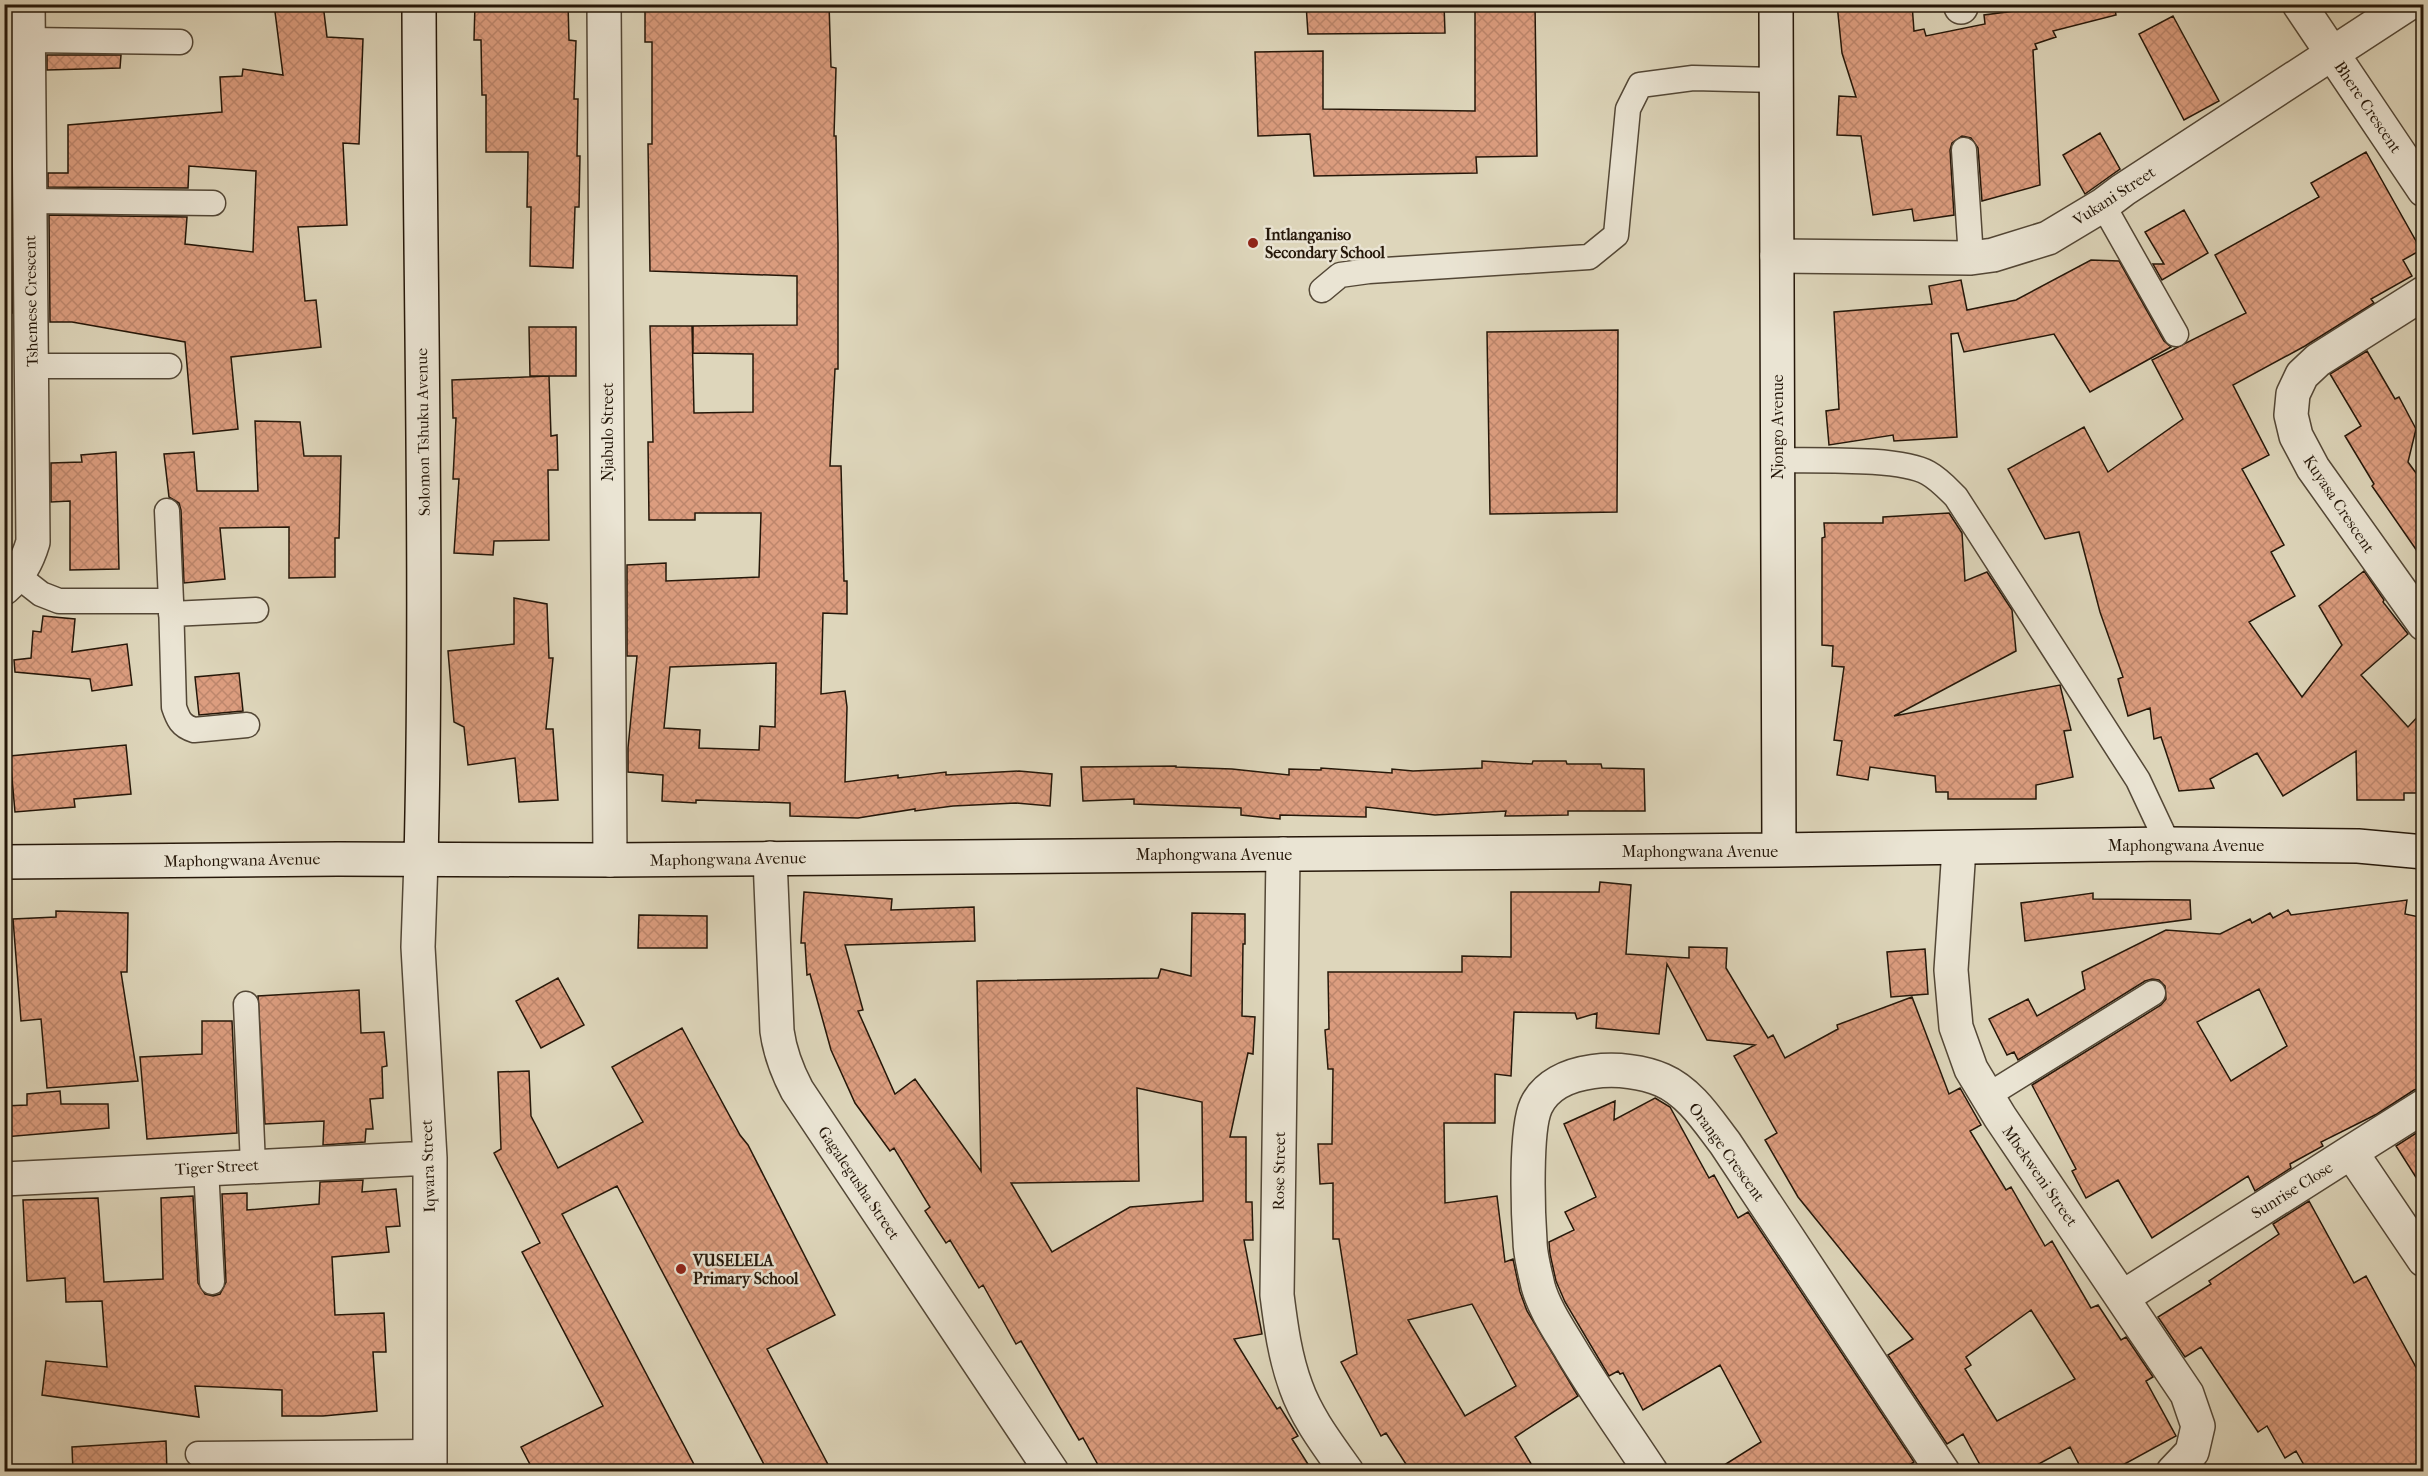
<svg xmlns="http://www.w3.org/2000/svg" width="2428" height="1476" font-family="'IM FELL French Canon',serif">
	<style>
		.building { fill: url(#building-cross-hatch); stroke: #251709; stroke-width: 1.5; fill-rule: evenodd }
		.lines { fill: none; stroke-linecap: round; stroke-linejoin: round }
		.lane-casing { stroke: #534736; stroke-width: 27 }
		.street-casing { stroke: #534736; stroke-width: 36 }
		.secondary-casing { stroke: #251709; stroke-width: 36 }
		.lane { stroke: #eae4d3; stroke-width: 24 }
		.street { stroke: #eae4d3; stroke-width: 33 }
		.secondary { stroke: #eae4d3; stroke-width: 33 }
		.poi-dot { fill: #8f2418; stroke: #eae4d3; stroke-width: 2 }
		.labels { text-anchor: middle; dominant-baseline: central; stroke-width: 5; stroke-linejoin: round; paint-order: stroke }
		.street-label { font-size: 16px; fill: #251709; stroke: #eae4d3 }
		.poi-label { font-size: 16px; font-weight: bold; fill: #251709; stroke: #eae4d3; text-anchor: start }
	</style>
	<defs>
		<pattern id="building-cross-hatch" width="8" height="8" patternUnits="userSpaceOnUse" patternTransform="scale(1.5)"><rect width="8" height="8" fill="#dc9d7f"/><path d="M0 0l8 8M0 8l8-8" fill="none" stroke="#bd866c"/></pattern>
	</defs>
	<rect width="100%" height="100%" fill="#ded6bb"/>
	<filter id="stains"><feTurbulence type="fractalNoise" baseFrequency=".00333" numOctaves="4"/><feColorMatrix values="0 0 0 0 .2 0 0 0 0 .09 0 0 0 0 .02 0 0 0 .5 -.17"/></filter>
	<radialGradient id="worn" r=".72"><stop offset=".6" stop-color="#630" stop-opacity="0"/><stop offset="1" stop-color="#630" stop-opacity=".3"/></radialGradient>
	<path class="building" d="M 274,4 L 323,4 L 327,37 L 363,39 L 359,144 L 343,143 L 347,225 L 298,227 L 305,301 L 316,300 L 321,347 L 231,357 L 238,429 L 193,434 L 185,342 L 72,322 L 50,322 L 49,215 L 187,217 L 185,244 L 253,252 L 256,171 L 189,166 L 188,188 L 48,187 L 48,173 L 68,173 L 68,125 L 222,112 L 220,77 L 242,76 L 243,69 L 283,75 Z
		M 475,4 L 568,4 L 569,40 L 576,41 L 574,99 L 578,99 L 577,156 L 580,156 L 579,207 L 575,207 L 573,268 L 530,266 L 531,207 L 527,207 L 528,152 L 486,152 L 486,95 L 482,95 L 481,40 L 474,40 Z
		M 645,4 L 829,4 L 831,67 L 836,68 L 834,136 L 836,136 L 838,243 L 838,369 L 835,369 L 830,466 L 841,466 L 844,581 L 847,581 L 847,614 L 823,613 L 821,694 L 845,691 L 847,707 L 845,782 L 898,775 L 898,778 L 946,772 L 946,775 L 1019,771 L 1052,774 L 1050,806 L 1016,803 L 953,806 L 915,811 L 915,809 L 858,818 L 790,816 L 790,803 L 696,800 L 696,803 L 662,801 L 663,775 L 628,772 L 628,748 L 637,656 L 627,656 L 627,565 L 666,563 L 666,581 L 759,577 L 761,513 L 695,513 L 695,520 L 649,520 L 648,442 L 653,442 L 650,326 L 692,326 L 694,413 L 753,412 L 753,354 L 693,353 L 693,326 L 797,325 L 797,276 L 650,271 L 648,144 L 652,144 L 652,42 L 645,42 ZM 776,663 L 775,727 L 760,726 L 759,750 L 699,748 L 700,730 L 664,728 L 670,667 Z
		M 1306,4 L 1444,4 L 1445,33 L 1308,34 Z
		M 1475,4 L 1535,4 L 1537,156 L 1476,157 L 1477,173 L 1314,176 L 1310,134 L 1258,136 L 1255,52 L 1323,51 L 1323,109 L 1475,111 Z
		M 1837,4 L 1912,4 L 1914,31 L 1924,29 L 1926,36 L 1985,24 L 1984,15 L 2014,11 L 2012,4 L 2114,4 L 2116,15 L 2053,31 L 2056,37 L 2035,44 L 2037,49 L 2033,50 L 2040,185 L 1982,201 L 1978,148 L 1971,138 L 1962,136 L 1952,143 L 1950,150 L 1954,215 L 1914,221 L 1912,209 L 1873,215 L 1861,136 L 1837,135 L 1839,96 L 1856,97 L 1842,53 Z
		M 2173,16 L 2219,101 L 2184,120 L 2139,34 Z
		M 4,35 L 10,35 L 10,71 L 4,71 Z
		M 47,55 L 121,55 L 120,68 L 47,70 Z
		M 2100,133 L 2120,169 L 2085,194 L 2063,155 Z
		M 2366,152 L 2421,250 L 2403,260 L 2412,276 L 2371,299 L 2374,303 L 2305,346 L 2233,385 L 2269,455 L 2242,469 L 2284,545 L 2271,552 L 2295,596 L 2249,622 L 2302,697 L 2342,645 L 2319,606 L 2364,571 L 2384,600 L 2383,602 L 2408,634 L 2361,675 L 2408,727 L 2424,710 L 2424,793 L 2404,793 L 2404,800 L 2357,800 L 2356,751 L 2283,796 L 2257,753 L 2210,779 L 2214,788 L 2179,791 L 2161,737 L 2154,739 L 2150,708 L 2128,716 L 2118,679 L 2123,677 L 2100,612 L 2079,532 L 2045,539 L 2008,469 L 2084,427 L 2108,472 L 2183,419 L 2152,360 L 2246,313 L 2215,255 L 2319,197 L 2311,183 Z
		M 4,174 L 11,174 L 12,313 L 4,313 Z
		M 2184,210 L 2208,253 L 2162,280 L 2153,264 L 2164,264 L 2145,232 Z
		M 2091,260 L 2119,261 L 2164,341 L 2171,347 L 2090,392 L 2054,334 L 1964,352 L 1958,333 L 1951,334 L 1957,437 L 1894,441 L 1893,435 L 1829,445 L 1826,411 L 1839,409 L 1834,312 L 1932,304 L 1929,286 L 1961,280 L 1967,310 L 2016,300 Z
		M 529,327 L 576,327 L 576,376 L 530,376 Z
		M 1618,330 L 1617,512 L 1490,514 L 1487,332 Z
		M 2367,351 L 2395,399 L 2399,397 L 2416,429 L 2408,462 L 2424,484 L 2424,561 L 2372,486 L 2374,484 L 2345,436 L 2361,426 L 2330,374 Z
		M 549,376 L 551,436 L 557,435 L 558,470 L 548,470 L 549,540 L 494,541 L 493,555 L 454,553 L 459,479 L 453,479 L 456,418 L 453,418 L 452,380 Z
		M 255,421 L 300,422 L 304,456 L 341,456 L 339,538 L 335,538 L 335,577 L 289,578 L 289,527 L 220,528 L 225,579 L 184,583 L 181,510 L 179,503 L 169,497 L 164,454 L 194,452 L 197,491 L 258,491 Z
		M 116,452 L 119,569 L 70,570 L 70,501 L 51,502 L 51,463 L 82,462 L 81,455 Z
		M 1949,513 L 1962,533 L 1965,581 L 1987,572 L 2012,610 L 2016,651 L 1894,716 L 2060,685 L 2071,730 L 2064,731 L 2073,777 L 2036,785 L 2036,799 L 1948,799 L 1948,792 L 1936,792 L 1935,776 L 1870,767 L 1868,780 L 1837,775 L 1842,741 L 1834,740 L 1844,667 L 1832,666 L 1833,646 L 1822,645 L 1822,538 L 1825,537 L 1824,523 L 1883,523 L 1883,517 Z
		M 514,598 L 547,604 L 549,658 L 553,658 L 546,729 L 553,729 L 558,800 L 519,802 L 515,758 L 468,765 L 464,727 L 454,722 L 448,651 L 514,644 Z
		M 43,616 L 75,619 L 72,652 L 127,644 L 132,685 L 92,691 L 90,679 L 15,672 L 14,660 L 31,658 L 33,631 L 41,632 Z
		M 239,673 L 243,711 L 199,715 L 195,677 Z
		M 126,745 L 131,794 L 74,799 L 75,807 L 15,812 L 10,756 Z
		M 1482,761 L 1532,764 L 1533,761 L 1566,761 L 1567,764 L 1601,764 L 1602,768 L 1644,769 L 1645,811 L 1568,811 L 1568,815 L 1505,816 L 1506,811 L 1435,815 L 1366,807 L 1366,817 L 1280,815 L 1280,819 L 1241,815 L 1241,808 L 1134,804 L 1134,799 L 1083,801 L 1081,767 L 1176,766 L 1176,767 L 1232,769 L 1289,775 L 1289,769 L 1321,770 L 1321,768 L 1392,773 L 1392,769 L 1413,771 L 1482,768 Z
		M 1600,882 L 1631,885 L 1626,954 L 1689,958 L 1689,947 L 1727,948 L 1726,968 L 1768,1038 L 1773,1035 L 1785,1058 L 1838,1029 L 1837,1025 L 1912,997 L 1949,1094 L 1960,1088 L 1981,1125 L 1970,1131 L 2006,1190 L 2011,1187 L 2045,1246 L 2052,1241 L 2091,1308 L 2098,1305 L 2121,1340 L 2126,1337 L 2153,1377 L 2146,1381 L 2176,1436 L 2110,1472 L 2083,1472 L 2070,1447 L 2024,1472 L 1984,1472 L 1963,1434 L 1947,1444 L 1888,1355 L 1913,1339 L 1798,1197 L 1765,1140 L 1777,1133 L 1734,1056 L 1755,1045 L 1707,1040 L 1667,964 L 1659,1034 L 1596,1028 L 1597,1013 L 1577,1019 L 1575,1013 L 1514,1012 L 1511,1076 L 1495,1074 L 1495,1123 L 1444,1123 L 1445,1203 L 1497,1196 L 1505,1262 L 1513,1259 L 1520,1292 L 1527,1311 L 1578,1396 L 1515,1437 L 1536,1472 L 1411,1472 L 1386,1433 L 1381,1436 L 1341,1362 L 1357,1354 L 1339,1239 L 1333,1239 L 1333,1183 L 1320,1184 L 1318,1144 L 1332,1144 L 1333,1069 L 1328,1069 L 1325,1030 L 1329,1029 L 1328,972 L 1462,972 L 1462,956 L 1511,957 L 1511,892 L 1599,892 ZM 1472,1304 L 1516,1386 L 1465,1416 L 1408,1320 ZM 2031,1310 L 2075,1379 L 1997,1421 L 1965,1369 L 1971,1365 L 1966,1357 Z
		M 804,892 L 892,899 L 891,910 L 974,907 L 975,941 L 845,945 L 863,1010 L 858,1011 L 895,1094 L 915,1079 L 981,1171 L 977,981 L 1158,978 L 1161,969 L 1191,976 L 1192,913 L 1245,914 L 1245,944 L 1243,944 L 1242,1016 L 1255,1017 L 1253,1054 L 1248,1053 L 1230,1137 L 1246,1137 L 1246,1202 L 1252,1202 L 1253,1240 L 1244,1240 L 1262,1334 L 1234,1339 L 1277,1409 L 1280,1407 L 1298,1436 L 1292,1439 L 1313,1472 L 1102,1472 L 1083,1438 L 1079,1440 L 1021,1341 L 1016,1344 L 983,1285 L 979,1288 L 950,1240 L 946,1243 L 925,1211 L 930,1207 L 894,1148 L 890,1151 L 855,1103 L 831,1050 L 810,974 L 807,975 L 805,943 L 801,943 ZM 1137,1088 L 1202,1102 L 1203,1201 L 1130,1207 L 1052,1252 L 1011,1183 L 1139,1181 Z
		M 2093,893 L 2093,899 L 2190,900 L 2191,919 L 2025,941 L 2021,903 Z
		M 2407,900 L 2405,914 L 2424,918 L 2424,1087 L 2414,1090 L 2377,1114 L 2321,1142 L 2323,1146 L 2290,1164 L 2291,1168 L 2255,1191 L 2248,1176 L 2152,1238 L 2118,1180 L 2086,1198 L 2072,1171 L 2076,1169 L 2032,1085 L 2161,1005 L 2166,999 L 2165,986 L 2159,980 L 2152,979 L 2145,981 L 2018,1060 L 2014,1052 L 2007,1055 L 1989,1019 L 2028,999 L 2037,1016 L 2085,989 L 2082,972 L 2166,930 L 2220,934 L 2250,919 L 2252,923 L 2270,913 L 2273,918 L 2288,910 L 2291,915 ZM 2259,989 L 2287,1046 L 2231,1081 L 2197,1022 Z
		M 56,911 L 128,913 L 127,972 L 121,972 L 138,1081 L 47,1088 L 41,1019 L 21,1021 L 13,919 L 56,917 Z
		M 639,915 L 707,916 L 707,948 L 638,948 Z
		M 1925,949 L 1928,994 L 1891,997 L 1887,952 Z
		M 558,978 L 584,1025 L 541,1048 L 516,1001 Z
		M 359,990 L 361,1033 L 384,1032 L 387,1066 L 382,1067 L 383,1098 L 370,1099 L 373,1129 L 366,1129 L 365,1142 L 323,1145 L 324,1121 L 265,1124 L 258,996 Z
		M 202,1021 L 232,1021 L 237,1133 L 147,1139 L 140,1057 L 202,1054 Z
		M 682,1028 L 740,1135 L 748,1145 L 835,1315 L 767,1349 L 832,1472 L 768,1472 L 617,1186 L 562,1214 L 698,1472 L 534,1472 L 521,1447 L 603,1406 L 522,1252 L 540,1243 L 494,1153 L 501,1149 L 498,1072 L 529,1071 L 531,1116 L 558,1168 L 643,1122 L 612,1067 Z
		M 60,1091 L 61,1104 L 108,1104 L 109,1128 L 4,1137 L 4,1106 L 27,1105 L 27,1094 Z
		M 1655,1098 L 1670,1107 L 1709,1178 L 1714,1175 L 1738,1218 L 1748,1212 L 1914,1462 L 1898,1472 L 1713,1472 L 1761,1442 L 1720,1365 L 1643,1410 L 1623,1373 L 1620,1374 L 1618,1371 L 1609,1376 L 1565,1302 L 1556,1281 L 1550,1254 L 1549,1242 L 1574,1230 L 1565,1212 L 1596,1197 L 1564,1124 L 1615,1101 L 1614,1120 Z
		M 2424,1128 L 2424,1190 L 2396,1146 Z
		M 363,1180 L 362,1192 L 396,1189 L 400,1226 L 386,1227 L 389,1252 L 332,1257 L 335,1315 L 384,1313 L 386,1352 L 373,1352 L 377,1411 L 323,1416 L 282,1416 L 282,1390 L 195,1386 L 199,1417 L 42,1395 L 46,1361 L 107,1367 L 102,1301 L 66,1302 L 65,1278 L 27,1281 L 23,1200 L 98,1198 L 104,1282 L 163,1279 L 161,1198 L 193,1196 L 198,1283 L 205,1294 L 213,1296 L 220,1294 L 226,1282 L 222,1194 L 247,1193 L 247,1210 L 319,1204 L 320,1182 Z
		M 2309,1201 L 2354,1283 L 2366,1276 L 2424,1382 L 2424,1472 L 2308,1472 L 2296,1451 L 2285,1458 L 2267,1426 L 2258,1432 L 2201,1347 L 2185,1357 L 2158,1317 L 2211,1284 L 2209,1281 L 2279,1234 L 2273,1224 Z
		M 166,1441 L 167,1472 L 73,1472 L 72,1447 Z"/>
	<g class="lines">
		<defs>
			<path id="lane" d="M 28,40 L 180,42
				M 1964,150 L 1971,258
				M 29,201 L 213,203
				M 2103,205 L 2176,334
				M 1322,290 L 1340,275 L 1369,271 L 1589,257 L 1616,235 L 1628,109 L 1640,85 L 1693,78 L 1776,80
				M 31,366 L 169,366
				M 1777,460 C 1813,461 1900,457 1928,473 C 1939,479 1947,488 1956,497 L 2138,780 L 2168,844
				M 167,511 L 171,601
				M 18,576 L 41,594 L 59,601 L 171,601 L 174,707 C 178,719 181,726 194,730 L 247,725
				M 171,614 L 256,610
				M 246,1004 L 253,1165
				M 1987,1096 L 2153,993
				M 206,1168 L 212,1282
				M 198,1454 L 431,1452"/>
			<path id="street" d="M 604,4 L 610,860
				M 2299,4 L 2424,190
				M 1961,7 L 1961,4
				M 1777,256 L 1971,258 L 1993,255 L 2048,238 L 2103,205 L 2123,190 L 2408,4
				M 2424,293 L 2318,360 L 2302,375 L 2293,394 L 2291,415 L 2296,436 L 2313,468 L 2424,624
				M 4,588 C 20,574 27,562 33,542 L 28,4
				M 1959,848 L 1951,970 L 1956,1027 L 1971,1069 L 2000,1117 L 2187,1394 L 2198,1426 L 2192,1452 L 2173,1472
				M 1283,854 L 1277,1295 C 1281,1327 1285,1357 1296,1387 C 1307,1418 1328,1445 1347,1472
				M 770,858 L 777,1031 C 780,1053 787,1071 797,1090 L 1052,1472
				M 421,860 L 418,947 L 430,1158 L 430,1472
				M 2351,1152 L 2424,1106
				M 4,1179 L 430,1158
				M 2123,1297 L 2351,1152 L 2424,1260
				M 1651,1472 C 1624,1431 1596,1392 1571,1350 C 1559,1330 1544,1308 1538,1286 C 1535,1272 1530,1255 1530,1241 C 1528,1213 1525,1130 1536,1106 C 1555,1065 1626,1064 1662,1080 C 1690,1092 1708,1121 1725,1143 L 1943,1472"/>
			<path id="secondary" d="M 419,4 C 420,290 428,575 421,860
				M 1776,4 L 1779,850
				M 4,862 L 338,859 L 610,860 L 1779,850 L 2168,844 L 2358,846 L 2424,852"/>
		</defs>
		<use href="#lane" class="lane-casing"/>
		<use href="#street" class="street-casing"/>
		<use href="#secondary" class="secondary-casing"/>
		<use href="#lane" class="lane"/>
		<use href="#street" class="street"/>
		<use href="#secondary" class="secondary"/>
	</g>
	<g class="poi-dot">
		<circle cx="1253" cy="243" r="6"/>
		<circle cx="681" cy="1269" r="6"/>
	</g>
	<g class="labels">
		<g class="street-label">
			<text transform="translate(2368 107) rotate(56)">Bhere Crescent</text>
			<text transform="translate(2114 196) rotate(-33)">Vukani Street</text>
			<text transform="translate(31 301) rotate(-91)">Tshemese Crescent</text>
			<text transform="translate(1777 427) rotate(-90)">Njongo Avenue</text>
			<text transform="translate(423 432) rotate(-91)">Solomon Tshuku Avenue</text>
			<text transform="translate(607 432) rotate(-90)">Njabulo Street</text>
			<text transform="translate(2339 504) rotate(56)">Kuyasa Crescent</text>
			<text x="2186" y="845">Maphongwana Avenue</text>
			<text x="1700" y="851">Maphongwana Avenue</text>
			<text x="1214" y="854">Maphongwana Avenue</text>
			<text transform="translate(728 859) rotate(-1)">Maphongwana Avenue</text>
			<text transform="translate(242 860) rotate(-1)">Maphongwana Avenue</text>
			<text transform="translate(1727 1152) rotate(54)">Orange Crescent</text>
			<text transform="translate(428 1166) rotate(-92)">Iqwara Street</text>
			<text transform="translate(217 1167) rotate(-3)">Tiger Street</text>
			<text transform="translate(1279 1171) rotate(-89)">Rose Street</text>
			<text transform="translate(2040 1176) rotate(55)">Mbekweni Street</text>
			<text transform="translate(859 1183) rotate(56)">Gagalegusha Street</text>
			<text transform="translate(2292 1190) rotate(-32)">Sunrise Close</text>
		</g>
		<g class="poi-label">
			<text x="1265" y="234">Intlanganiso<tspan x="1265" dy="18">Secondary School</tspan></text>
			<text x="693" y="1260">VUSELELA<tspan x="693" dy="18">Primary School</tspan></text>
		</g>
	</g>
	<rect width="2428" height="1476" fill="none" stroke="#ded6bb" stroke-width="24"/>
	<rect x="6" y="6" width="2416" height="1464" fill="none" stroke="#251709" stroke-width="3"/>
	<rect x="12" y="12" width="2404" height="1452" fill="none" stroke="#251709" stroke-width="1.5"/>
	<rect width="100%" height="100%" filter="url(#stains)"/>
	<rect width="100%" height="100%" fill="url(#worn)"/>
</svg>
